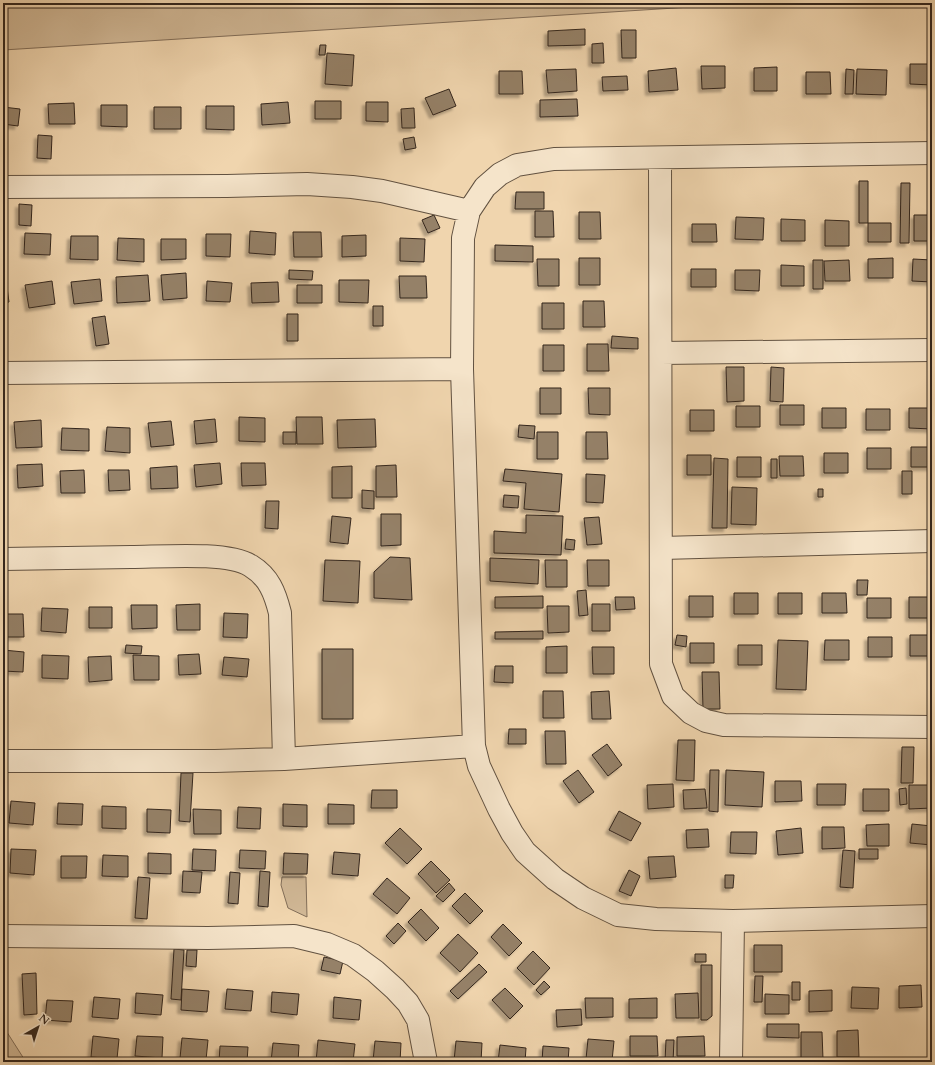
<svg xmlns="http://www.w3.org/2000/svg" width="935" height="1065" font-family="Cardo,serif">
	<style>
		.green { fill: #d0b795; stroke: #826e59 }
		.building { fill: #958168; stroke: #33261d; filter: url(#shadow) }
		.lines { fill: none; stroke-linecap: round; stroke-linejoin: round }
		.minor-casing { stroke: #625241; stroke-width: 24 }
		.minor { stroke: #f5e4ca; stroke-width: 22 }
	</style>
	<defs>
		<filter id="shadow"><feDropShadow dx="-3.5" dy="3.5" stdDeviation="1" flood-color="#0004"/></filter>
	</defs>
	<rect width="100%" height="100%" fill="#f0d5ae"/>
	<filter id="stains"><feTurbulence type="fractalNoise" baseFrequency=".005" numOctaves="4"/><feColorMatrix values="0 0 0 0 .2 0 0 0 0 .09 0 0 0 0 .02 0 0 0 .5 -.17"/></filter>
	<radialGradient id="worn" r=".72"><stop offset=".6" stop-color="#630" stop-opacity="0"/><stop offset="1" stop-color="#630" stop-opacity=".3"/></radialGradient>
	<path class="green" d="M 3,3 L 755,3 L 3,50 Z
		M 282,877 L 306,877 L 307,917 L 288,908 L 281,885 Z
		M 3,1026 L 26,1062 L 3,1062 Z"/>
	<path class="building" d="M 585,29 L 585,45 L 548,46 L 548,31 Z
		M 621,30 L 636,30 L 636,58 L 622,58 Z
		M 603,43 L 604,63 L 592,63 L 592,44 Z
		M 320,45 L 326,45 L 325,55 L 319,55 Z
		M 327,53 L 354,55 L 352,86 L 325,84 Z
		M 910,64 L 932,64 L 932,85 L 910,84 Z
		M 701,66 L 725,66 L 725,88 L 702,89 Z
		M 777,67 L 777,91 L 754,91 L 754,68 Z
		M 676,68 L 678,90 L 649,92 L 648,71 Z
		M 576,69 L 577,91 L 548,93 L 546,70 Z
		M 846,69 L 854,70 L 853,94 L 845,94 Z
		M 857,69 L 887,70 L 886,95 L 856,94 Z
		M 499,71 L 522,71 L 523,94 L 499,94 Z
		M 806,72 L 830,72 L 831,94 L 806,94 Z
		M 627,76 L 628,90 L 603,91 L 602,77 Z
		M 449,89 L 456,106 L 433,115 L 425,98 Z
		M 577,99 L 578,116 L 540,117 L 540,100 Z
		M 315,101 L 341,101 L 341,119 L 315,119 Z
		M 288,102 L 290,123 L 262,125 L 261,104 Z
		M 366,102 L 388,102 L 388,122 L 366,121 Z
		M 74,103 L 75,124 L 49,124 L 48,104 Z
		M 101,105 L 127,105 L 127,127 L 101,126 Z
		M 206,106 L 234,106 L 234,130 L 206,129 Z
		M 3,107 L 20,109 L 18,126 L 3,124 Z
		M 154,107 L 181,107 L 181,129 L 154,129 Z
		M 414,108 L 415,128 L 402,128 L 401,109 Z
		M 38,135 L 52,136 L 51,159 L 37,158 Z
		M 414,137 L 416,148 L 405,150 L 403,139 Z
		M 859,181 L 868,181 L 868,223 L 859,223 Z
		M 901,183 L 910,183 L 909,243 L 900,243 Z
		M 516,192 L 544,192 L 544,209 L 515,209 Z
		M 19,204 L 32,205 L 31,226 L 19,225 Z
		M 535,211 L 553,211 L 554,237 L 535,237 Z
		M 579,212 L 600,212 L 601,239 L 579,239 Z
		M 434,215 L 440,228 L 428,233 L 422,220 Z
		M 914,215 L 932,215 L 932,241 L 914,241 Z
		M 736,217 L 764,218 L 763,240 L 735,239 Z
		M 781,219 L 805,220 L 805,241 L 781,241 Z
		M 825,220 L 849,221 L 849,246 L 825,246 Z
		M 868,223 L 891,223 L 891,242 L 868,242 Z
		M 692,224 L 716,224 L 717,242 L 692,242 Z
		M 250,231 L 276,233 L 275,255 L 249,253 Z
		M 293,232 L 321,232 L 322,257 L 294,257 Z
		M 25,233 L 51,234 L 50,255 L 24,254 Z
		M 206,234 L 231,234 L 230,257 L 206,256 Z
		M 3,235 L 7,235 L 7,255 L 3,255 Z
		M 366,235 L 366,256 L 342,257 L 342,236 Z
		M 71,236 L 98,236 L 98,260 L 70,259 Z
		M 118,238 L 144,239 L 144,262 L 117,260 Z
		M 400,238 L 425,239 L 424,262 L 400,261 Z
		M 161,239 L 186,239 L 186,259 L 161,260 Z
		M 495,245 L 533,246 L 533,262 L 495,261 Z
		M 579,258 L 600,258 L 600,285 L 579,285 Z
		M 893,258 L 893,278 L 868,278 L 868,259 Z
		M 537,259 L 559,259 L 559,286 L 538,286 Z
		M 913,259 L 932,260 L 932,282 L 912,281 Z
		M 813,260 L 823,260 L 823,289 L 813,289 Z
		M 849,260 L 850,281 L 825,281 L 824,261 Z
		M 781,265 L 804,266 L 804,286 L 781,286 Z
		M 691,269 L 716,269 L 716,287 L 691,287 Z
		M 289,270 L 313,271 L 312,280 L 289,279 Z
		M 735,270 L 760,270 L 759,291 L 735,290 Z
		M 186,273 L 187,298 L 163,300 L 161,275 Z
		M 148,275 L 150,301 L 117,303 L 116,277 Z
		M 399,276 L 426,276 L 427,298 L 400,298 Z
		M 100,279 L 102,301 L 74,304 L 71,282 Z
		M 3,280 L 6,280 L 9,302 L 3,303 Z
		M 339,280 L 369,280 L 368,303 L 339,302 Z
		M 52,281 L 55,304 L 29,308 L 25,285 Z
		M 207,281 L 232,283 L 230,302 L 206,301 Z
		M 278,282 L 279,302 L 252,303 L 251,283 Z
		M 297,285 L 322,285 L 322,303 L 297,303 Z
		M 583,301 L 604,301 L 605,327 L 583,327 Z
		M 542,303 L 564,303 L 564,329 L 542,329 Z
		M 373,306 L 383,306 L 383,326 L 373,326 Z
		M 287,314 L 298,314 L 298,341 L 287,341 Z
		M 105,316 L 109,344 L 96,346 L 92,318 Z
		M 612,336 L 638,338 L 638,349 L 611,348 Z
		M 587,344 L 608,344 L 609,371 L 587,371 Z
		M 543,345 L 564,345 L 564,371 L 543,371 Z
		M 726,367 L 744,367 L 744,401 L 727,402 Z
		M 771,367 L 784,368 L 783,402 L 770,401 Z
		M 540,388 L 561,388 L 561,414 L 540,414 Z
		M 588,388 L 610,388 L 610,415 L 589,414 Z
		M 780,405 L 804,405 L 804,425 L 780,425 Z
		M 736,406 L 760,406 L 760,427 L 736,427 Z
		M 822,408 L 846,408 L 846,428 L 822,428 Z
		M 909,408 L 932,408 L 932,429 L 909,428 Z
		M 866,409 L 890,409 L 890,430 L 866,430 Z
		M 690,410 L 714,410 L 714,431 L 690,431 Z
		M 239,417 L 265,418 L 265,442 L 239,441 Z
		M 296,417 L 322,417 L 323,444 L 297,444 Z
		M 215,419 L 217,442 L 196,444 L 194,421 Z
		M 375,419 L 376,447 L 338,448 L 337,420 Z
		M 41,420 L 42,447 L 16,448 L 14,422 Z
		M 171,421 L 174,445 L 151,447 L 148,423 Z
		M 519,425 L 535,426 L 534,439 L 518,437 Z
		M 107,427 L 130,428 L 130,453 L 105,451 Z
		M 62,428 L 89,429 L 89,451 L 61,450 Z
		M 283,432 L 296,432 L 296,444 L 283,444 Z
		M 537,432 L 558,432 L 558,459 L 537,459 Z
		M 586,432 L 607,432 L 608,459 L 586,459 Z
		M 911,447 L 932,447 L 932,467 L 911,467 Z
		M 867,448 L 891,448 L 891,469 L 867,469 Z
		M 824,453 L 848,453 L 848,473 L 824,473 Z
		M 687,455 L 711,455 L 711,475 L 687,475 Z
		M 779,456 L 803,456 L 804,476 L 780,476 Z
		M 737,457 L 761,457 L 761,477 L 737,477 Z
		M 714,458 L 728,459 L 727,528 L 712,528 Z
		M 771,459 L 777,459 L 777,478 L 771,478 Z
		M 220,463 L 222,484 L 196,487 L 194,465 Z
		M 241,463 L 265,463 L 266,485 L 242,486 Z
		M 42,464 L 43,486 L 18,488 L 17,465 Z
		M 396,465 L 397,497 L 376,497 L 376,466 Z
		M 177,466 L 178,488 L 151,489 L 150,468 Z
		M 352,466 L 352,498 L 332,498 L 332,467 Z
		M 505,469 L 562,474 L 559,512 L 524,509 L 526,483 L 503,481 Z
		M 84,470 L 85,493 L 61,493 L 60,471 Z
		M 108,470 L 129,470 L 130,490 L 109,491 Z
		M 902,471 L 912,471 L 912,494 L 902,494 Z
		M 586,474 L 605,475 L 603,503 L 586,502 Z
		M 732,487 L 757,488 L 756,525 L 731,524 Z
		M 818,489 L 823,489 L 823,497 L 818,497 Z
		M 362,490 L 374,491 L 374,509 L 362,508 Z
		M 504,495 L 519,496 L 518,508 L 503,507 Z
		M 266,501 L 279,501 L 278,529 L 265,528 Z
		M 381,514 L 401,514 L 401,545 L 381,546 Z
		M 526,515 L 563,516 L 561,555 L 494,553 L 494,531 L 526,533 Z
		M 332,516 L 351,518 L 348,544 L 330,542 Z
		M 599,517 L 602,544 L 587,545 L 584,518 Z
		M 566,539 L 575,540 L 574,550 L 565,549 Z
		M 390,557 L 410,558 L 412,600 L 374,598 L 374,572 Z
		M 490,558 L 539,560 L 538,584 L 490,581 Z
		M 325,560 L 360,561 L 358,603 L 323,601 Z
		M 545,560 L 567,560 L 567,587 L 546,587 Z
		M 587,560 L 609,560 L 609,586 L 588,586 Z
		M 857,580 L 868,580 L 867,595 L 857,595 Z
		M 586,590 L 588,615 L 579,616 L 577,591 Z
		M 734,593 L 758,593 L 758,614 L 734,614 Z
		M 778,593 L 802,593 L 802,614 L 778,614 Z
		M 822,593 L 846,593 L 847,613 L 822,613 Z
		M 543,596 L 543,608 L 495,608 L 495,597 Z
		M 689,596 L 713,596 L 713,617 L 689,617 Z
		M 615,597 L 634,597 L 635,609 L 616,610 Z
		M 909,597 L 932,597 L 932,618 L 909,618 Z
		M 867,598 L 891,598 L 891,618 L 867,618 Z
		M 200,604 L 200,630 L 177,630 L 176,605 Z
		M 592,604 L 610,604 L 610,631 L 592,631 Z
		M 131,605 L 157,605 L 157,628 L 132,629 Z
		M 547,606 L 569,606 L 569,632 L 548,633 Z
		M 89,607 L 112,607 L 112,628 L 89,628 Z
		M 42,608 L 68,609 L 66,633 L 41,631 Z
		M 224,613 L 248,614 L 247,638 L 223,637 Z
		M 3,614 L 23,614 L 24,637 L 3,637 Z
		M 543,631 L 543,639 L 495,639 L 495,632 Z
		M 677,635 L 687,636 L 686,647 L 675,645 Z
		M 910,635 L 932,635 L 932,656 L 910,656 Z
		M 868,637 L 892,637 L 892,657 L 868,657 Z
		M 778,640 L 808,641 L 806,690 L 776,689 Z
		M 825,640 L 849,640 L 849,660 L 824,660 Z
		M 690,643 L 714,643 L 714,663 L 690,663 Z
		M 126,645 L 142,646 L 141,654 L 125,653 Z
		M 738,645 L 762,645 L 762,665 L 738,665 Z
		M 567,646 L 567,673 L 546,673 L 546,647 Z
		M 592,647 L 614,647 L 614,674 L 593,674 Z
		M 322,649 L 353,649 L 353,719 L 322,719 Z
		M 3,650 L 24,652 L 23,672 L 3,671 Z
		M 199,654 L 201,674 L 179,675 L 178,655 Z
		M 42,655 L 69,656 L 68,679 L 42,678 Z
		M 133,655 L 159,656 L 159,680 L 134,680 Z
		M 111,656 L 112,680 L 89,682 L 88,657 Z
		M 224,657 L 249,659 L 247,677 L 222,675 Z
		M 495,666 L 513,666 L 513,683 L 494,682 Z
		M 702,672 L 719,672 L 720,709 L 703,709 Z
		M 543,691 L 563,691 L 564,718 L 543,718 Z
		M 609,691 L 611,719 L 592,719 L 591,692 Z
		M 509,729 L 526,729 L 526,744 L 508,744 Z
		M 545,731 L 565,731 L 566,764 L 546,764 Z
		M 678,740 L 695,740 L 694,781 L 676,780 Z
		M 607,744 L 622,765 L 608,776 L 592,755 Z
		M 902,747 L 914,747 L 913,783 L 901,783 Z
		M 578,770 L 594,792 L 579,803 L 563,781 Z
		M 710,770 L 719,770 L 718,812 L 709,811 Z
		M 726,770 L 764,772 L 762,807 L 725,805 Z
		M 181,773 L 193,773 L 190,822 L 179,821 Z
		M 775,781 L 801,781 L 802,801 L 775,802 Z
		M 673,784 L 674,807 L 648,809 L 647,785 Z
		M 817,784 L 846,784 L 845,805 L 817,805 Z
		M 909,785 L 932,785 L 932,808 L 909,809 Z
		M 906,788 L 907,804 L 900,805 L 899,789 Z
		M 705,789 L 707,808 L 684,809 L 683,790 Z
		M 863,789 L 889,789 L 889,811 L 863,811 Z
		M 372,790 L 397,790 L 397,808 L 371,808 Z
		M 11,801 L 35,803 L 33,825 L 9,823 Z
		M 58,803 L 83,804 L 82,825 L 57,824 Z
		M 283,804 L 307,805 L 307,827 L 283,826 Z
		M 328,804 L 354,805 L 354,824 L 328,824 Z
		M 102,806 L 126,807 L 126,829 L 102,828 Z
		M 238,807 L 261,808 L 260,829 L 237,828 Z
		M 147,809 L 171,810 L 170,833 L 147,832 Z
		M 193,809 L 221,810 L 221,834 L 194,834 Z
		M 619,811 L 641,823 L 631,841 L 609,830 Z
		M 889,824 L 889,846 L 867,846 L 866,825 Z
		M 912,824 L 932,826 L 932,845 L 910,843 Z
		M 822,827 L 844,827 L 845,848 L 822,849 Z
		M 400,828 L 422,849 L 407,864 L 385,843 Z
		M 801,828 L 803,853 L 778,855 L 776,831 Z
		M 708,829 L 709,847 L 687,848 L 686,830 Z
		M 731,832 L 757,832 L 756,854 L 730,853 Z
		M 11,849 L 36,850 L 34,875 L 10,873 Z
		M 193,849 L 216,850 L 215,871 L 192,870 Z
		M 859,849 L 878,849 L 878,859 L 859,859 Z
		M 240,850 L 266,851 L 265,869 L 239,868 Z
		M 843,850 L 855,851 L 853,888 L 840,887 Z
		M 334,852 L 360,854 L 358,876 L 332,874 Z
		M 148,853 L 171,854 L 171,874 L 148,873 Z
		M 284,853 L 308,854 L 307,874 L 283,874 Z
		M 103,855 L 128,856 L 128,877 L 102,876 Z
		M 61,856 L 87,856 L 86,878 L 61,878 Z
		M 674,856 L 676,877 L 650,879 L 648,857 Z
		M 431,861 L 450,880 L 436,893 L 418,874 Z
		M 629,870 L 640,876 L 631,896 L 619,891 Z
		M 183,871 L 202,872 L 200,893 L 182,892 Z
		M 260,871 L 270,872 L 268,907 L 258,906 Z
		M 230,872 L 240,873 L 238,904 L 228,903 Z
		M 725,875 L 734,875 L 733,888 L 725,888 Z
		M 138,877 L 150,878 L 147,919 L 135,918 Z
		M 387,878 L 410,898 L 397,914 L 373,894 Z
		M 449,883 L 455,890 L 443,902 L 436,896 Z
		M 465,893 L 483,911 L 470,924 L 452,906 Z
		M 421,909 L 439,928 L 426,941 L 408,922 Z
		M 398,923 L 406,931 L 394,944 L 386,936 Z
		M 503,924 L 522,943 L 509,956 L 491,937 Z
		M 458,934 L 478,953 L 460,972 L 440,953 Z
		M 754,945 L 782,945 L 782,972 L 754,972 Z
		M 174,949 L 184,950 L 181,1000 L 171,999 Z
		M 187,950 L 197,950 L 196,967 L 186,966 Z
		M 533,951 L 550,968 L 534,985 L 517,968 Z
		M 695,954 L 706,954 L 706,962 L 695,962 Z
		M 324,957 L 343,961 L 340,974 L 321,970 Z
		M 479,964 L 487,972 L 458,999 L 450,991 Z
		M 701,965 L 712,965 L 712,1016 L 707,1020 L 701,1020 Z
		M 36,973 L 37,1014 L 24,1015 L 22,974 Z
		M 755,976 L 763,976 L 762,1002 L 754,1002 Z
		M 544,981 L 550,987 L 541,995 L 536,990 Z
		M 792,982 L 800,982 L 800,1000 L 792,1000 Z
		M 921,985 L 922,1007 L 899,1008 L 899,986 Z
		M 852,987 L 879,988 L 878,1009 L 851,1008 Z
		M 505,988 L 523,1006 L 510,1019 L 492,1000 Z
		M 182,989 L 209,991 L 207,1012 L 181,1010 Z
		M 227,989 L 253,991 L 251,1011 L 225,1009 Z
		M 832,990 L 832,1011 L 809,1012 L 809,991 Z
		M 272,992 L 299,994 L 297,1015 L 271,1012 Z
		M 136,993 L 163,995 L 161,1015 L 135,1013 Z
		M 698,993 L 699,1018 L 676,1018 L 675,994 Z
		M 765,994 L 789,995 L 789,1014 L 765,1014 Z
		M 94,997 L 120,999 L 118,1019 L 92,1017 Z
		M 334,997 L 361,1000 L 359,1020 L 333,1018 Z
		M 585,998 L 613,998 L 613,1017 L 586,1018 Z
		M 657,998 L 657,1018 L 629,1018 L 629,999 Z
		M 47,1000 L 73,1001 L 71,1022 L 45,1020 Z
		M 581,1009 L 582,1025 L 557,1027 L 556,1010 Z
		M 767,1024 L 799,1024 L 799,1038 L 767,1037 Z
		M 858,1030 L 859,1057 L 837,1057 L 837,1031 Z
		M 801,1032 L 822,1032 L 823,1059 L 801,1059 Z
		M 93,1036 L 119,1039 L 117,1059 L 91,1057 Z
		M 137,1036 L 163,1037 L 162,1058 L 135,1056 Z
		M 630,1036 L 657,1036 L 658,1056 L 630,1056 Z
		M 704,1036 L 705,1056 L 677,1056 L 677,1037 Z
		M 182,1038 L 208,1040 L 206,1060 L 180,1058 Z
		M 588,1039 L 614,1041 L 612,1061 L 586,1059 Z
		M 318,1040 L 355,1044 L 353,1062 L 316,1062 Z
		M 666,1040 L 674,1040 L 673,1062 L 665,1061 Z
		M 375,1041 L 401,1043 L 400,1062 L 373,1061 Z
		M 456,1041 L 482,1043 L 481,1062 L 454,1061 Z
		M 273,1043 L 299,1045 L 298,1062 L 271,1062 Z
		M 500,1045 L 526,1048 L 525,1062 L 498,1062 Z
		M 220,1046 L 248,1047 L 247,1062 L 219,1062 Z
		M 543,1046 L 569,1048 L 568,1062 L 542,1062 Z"/>
	<g class="lines">
		<defs>
			<path id="minor" d="M 932,153 L 554,159 L 517,165 L 500,174 L 485,187 L 469,211 L 463,238 L 462,369 L 474,746 L 479,766 L 499,809 L 512,833 L 525,852 L 555,879 L 583,898 L 618,915 L 656,919 L 733,921 L 932,916
				M 660,158 L 661,664 L 673,696 L 691,713 L 706,721 L 724,725 L 932,727
				M 3,187 L 227,186 L 307,184 L 352,187 L 382,191 L 469,211
				M 661,353 L 932,350
				M 3,373 L 462,369
				M 662,548 L 932,541
				M 3,559 C 46,558 88,558 131,557 C 159,557 228,551 251,566 C 269,577 275,593 280,613 L 284,759
				M 3,761 L 215,761 L 284,759 L 474,746
				M 3,936 L 208,938 L 294,936 L 327,944 L 353,955 L 375,971 L 395,989 L 408,1003 L 418,1020 L 426,1062
				M 731,1062 L 733,921"/>
		</defs>
		<use href="#minor" class="minor-casing"/>
		<use href="#minor" class="minor"/>
	</g>
	<rect width="935" height="1065" fill="none" stroke="#f0d5ae" stroke-width="16"/>
	<rect x="4" y="4" width="927" height="1057" fill="none" stroke="#33261d" stroke-width="2"/>
	<rect x="8" y="8" width="919" height="1049" fill="none" stroke="#33261d"/>
	<g transform="translate(38 1027) rotate(39)" stroke="#f5e4ca" stroke-width="3" paint-order="stroke">
	<path d="M0-3L7 15L0 10L-7 15Z" fill="#33261d"/>
	<text y="-6" font-size="11" font-weight="bold" text-anchor="middle" fill="#33261d">N</text>
	</g>
	<rect width="100%" height="100%" filter="url(#stains)"/>
	<rect width="100%" height="100%" fill="url(#worn)"/>
</svg>
